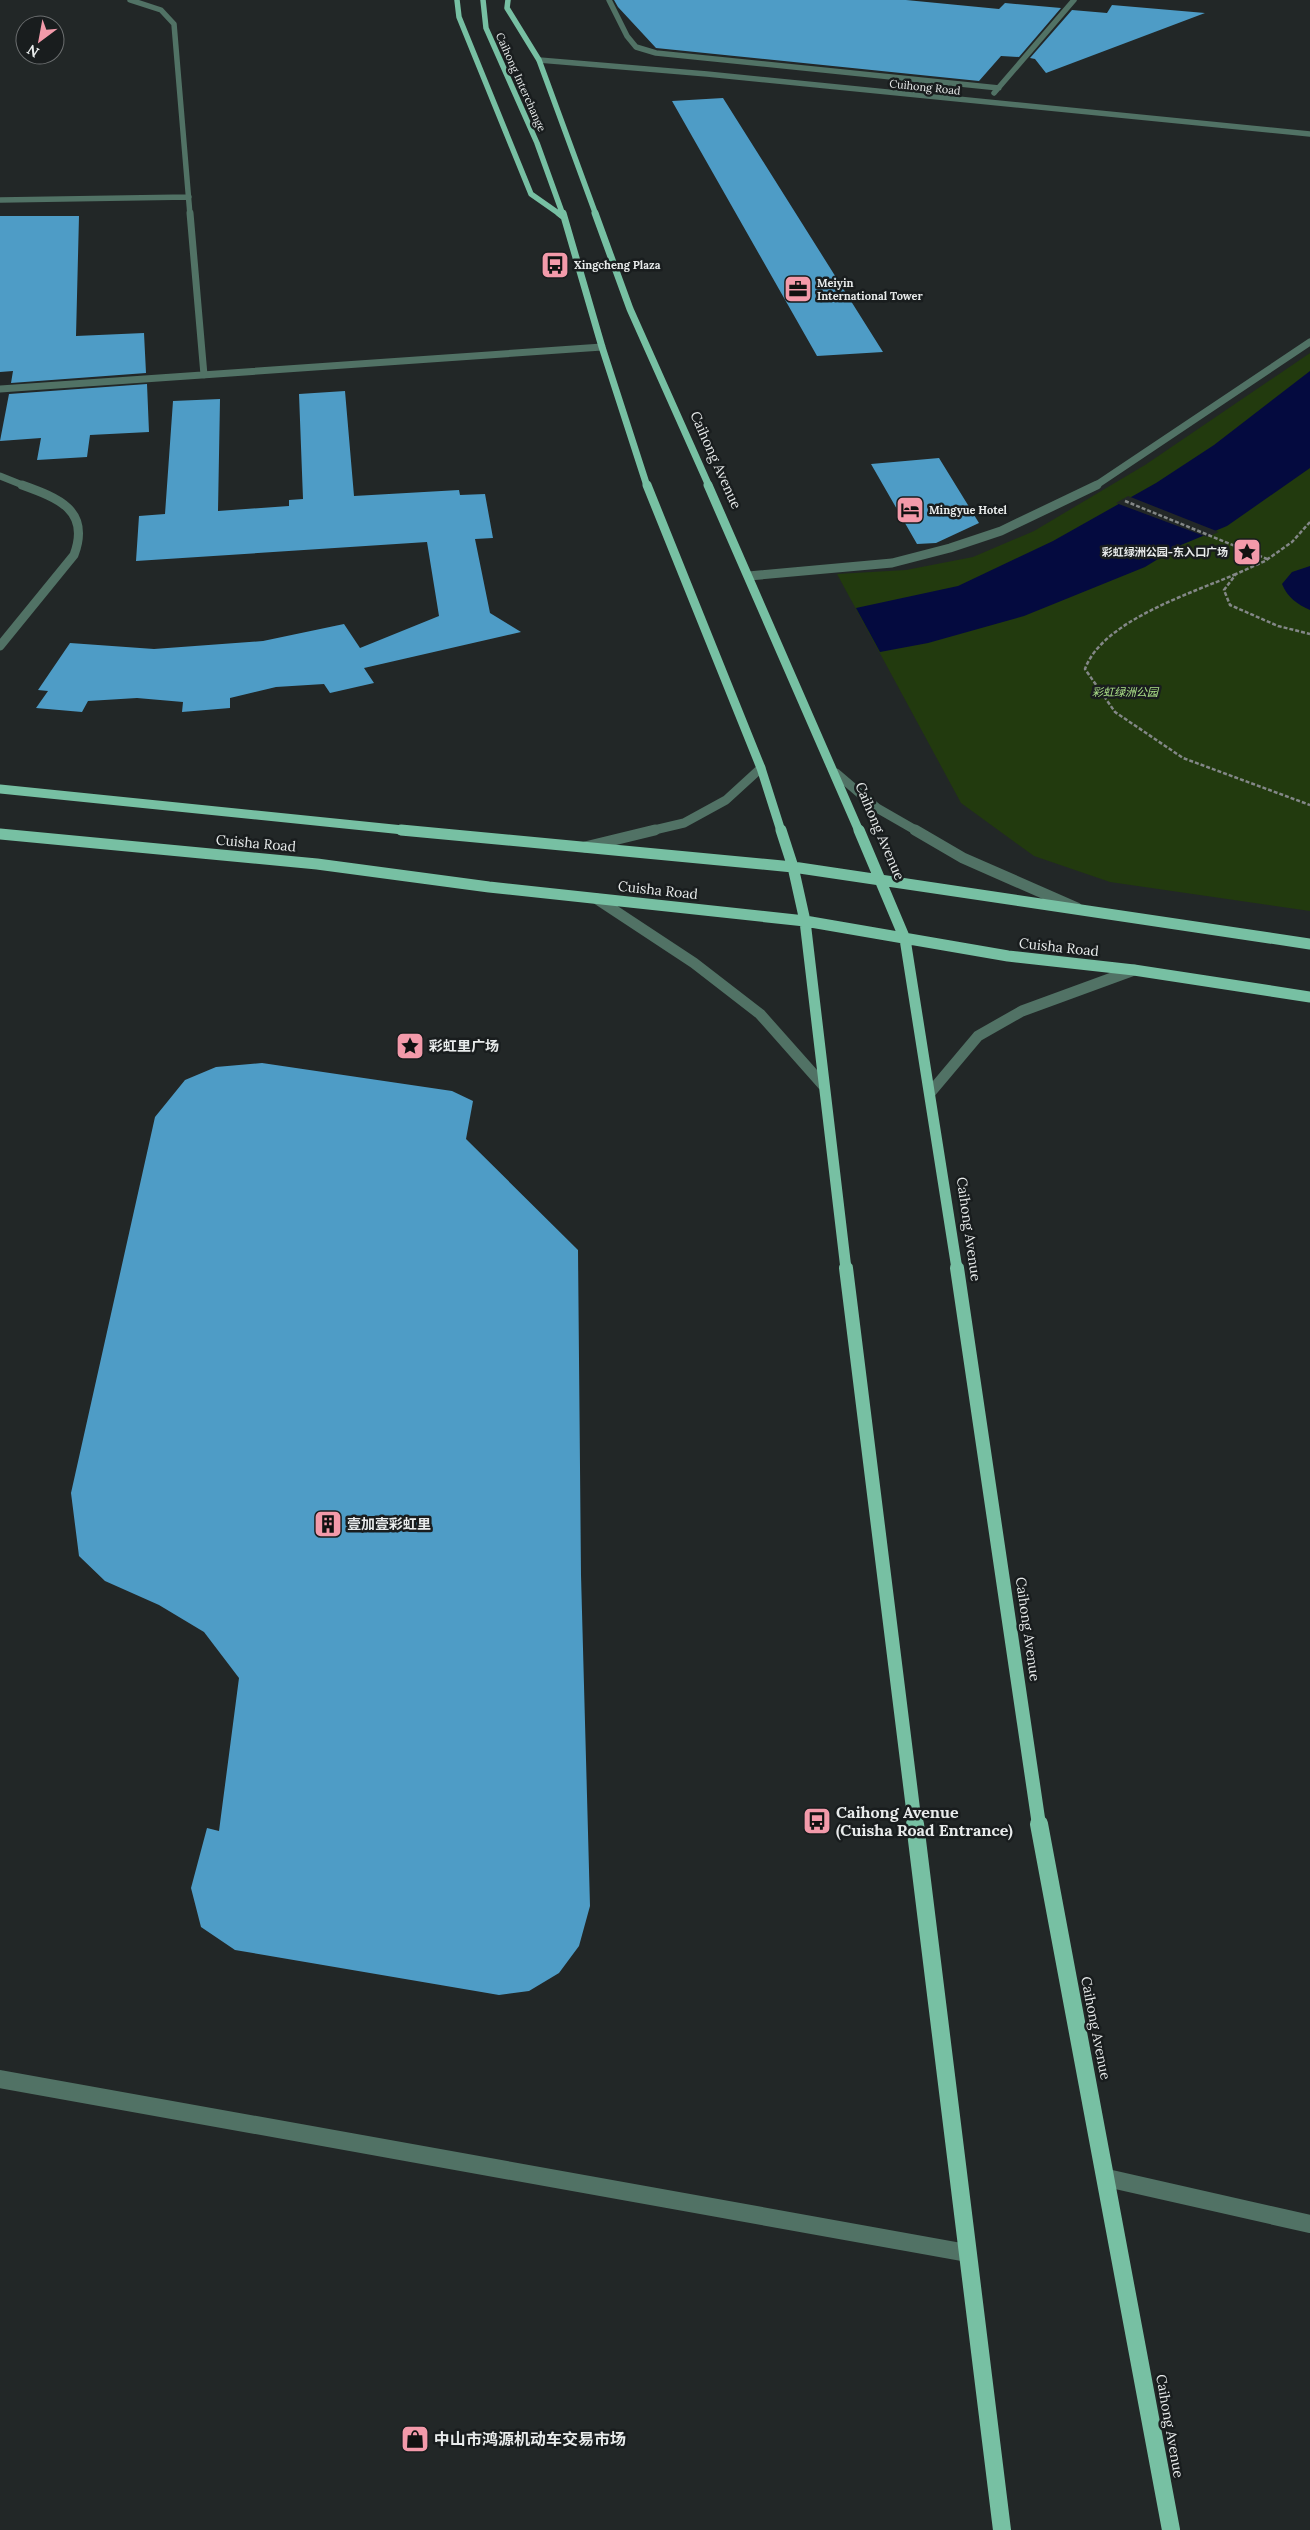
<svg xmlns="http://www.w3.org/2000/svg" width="1310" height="2530" font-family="Lora,'Noto Sans SC',serif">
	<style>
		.green { fill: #223a0e }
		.water { fill: #040a3f }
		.pier { fill: #222727 }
		.building { fill: #4e9cc6 }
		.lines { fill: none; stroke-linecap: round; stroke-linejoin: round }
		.path { stroke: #838787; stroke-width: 2.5; stroke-dasharray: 4 2; stroke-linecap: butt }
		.minor-far4 { stroke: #517265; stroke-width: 5.5 }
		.minor-far3 { stroke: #517265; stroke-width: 7 }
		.minor-far2 { stroke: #517265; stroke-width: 9 }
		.minor-far1 { stroke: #517265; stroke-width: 11 }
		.minor { stroke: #517265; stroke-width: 18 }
		.major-far5 { stroke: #77c0a3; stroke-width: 5.5 }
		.major-far4 { stroke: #77c0a3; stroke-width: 7 }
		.major-far3 { stroke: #77c0a3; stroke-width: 9 }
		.major-far2 { stroke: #77c0a3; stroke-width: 11 }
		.major-far1 { stroke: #77c0a3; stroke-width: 14 }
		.major { stroke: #77c0a3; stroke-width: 18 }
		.labels { text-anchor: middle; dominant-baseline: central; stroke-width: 5; stroke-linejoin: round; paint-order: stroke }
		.far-street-label { font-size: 11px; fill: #e8ebeb; stroke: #191d1e }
		.far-poi-label { font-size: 11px; font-weight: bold; fill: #e8ebeb; stroke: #191d1e; text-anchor: start }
		.far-park-label { font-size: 11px; font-style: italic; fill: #abe088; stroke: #191d1e }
		.street-label { font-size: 14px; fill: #e8ebeb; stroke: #191d1e }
		.poi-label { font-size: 14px; font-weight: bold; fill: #e8ebeb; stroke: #191d1e; text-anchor: start }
		.near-poi-label { font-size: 16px; font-weight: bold; fill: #e8ebeb; stroke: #191d1e; text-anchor: start }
	</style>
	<rect width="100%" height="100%" fill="#222727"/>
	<path class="green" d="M 1310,353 L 1310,911 L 1110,882 L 1034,856 L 961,803 L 837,574 L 906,570 L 973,557 L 1034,531 L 1145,465 Z"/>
	<path class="water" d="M 1310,371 L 1310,468 L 1227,526 L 1181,545 L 1145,567 L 1024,616 L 928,643 L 880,652 L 856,608 L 958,586 L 1053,541 L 1156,483 L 1214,445 Z
		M 1310,566 L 1310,610 C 1297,604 1288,598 1282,584 L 1292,572 Z"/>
	<path class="pier" d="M 1128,496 L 1219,532 L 1207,537 L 1116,503 Z"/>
	<path class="building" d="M 614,0 L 906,0 L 999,9 L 1005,3 L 1061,8 L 1019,57 L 1001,56 L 979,81 L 656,48 L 618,7 Z
		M 1112,5 L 1205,13 L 1046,73 L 1035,59 L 1030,58 L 1072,10 L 1107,13 Z
		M 723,98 L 793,209 L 883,352 L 817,356 L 672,101 Z
		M 0,216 L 79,216 L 76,336 L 144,333 L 146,373 L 11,383 L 13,371 L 0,372 Z
		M 147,384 L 149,432 L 90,435 L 87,457 L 37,460 L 41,438 L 0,441 L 9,394 Z
		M 345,391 L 354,496 L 459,490 L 460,495 L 485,494 L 493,538 L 475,539 L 490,613 L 521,632 L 364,668 L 374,683 L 330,693 L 324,684 L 276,687 L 230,698 L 230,708 L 182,712 L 183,702 L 137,698 L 88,701 L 82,712 L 36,708 L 48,691 L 38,690 L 70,643 L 154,649 L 263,641 L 344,624 L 360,648 L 439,616 L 427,542 L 136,561 L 139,516 L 165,514 L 173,401 L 220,399 L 218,511 L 289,506 L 289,500 L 303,499 L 299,394 Z
		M 939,458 L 979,523 L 936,543 L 917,544 L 871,464 Z
		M 262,1063 L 452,1091 L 473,1101 L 466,1139 L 578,1250 L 581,1575 L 590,1906 L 579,1946 L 559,1973 L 529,1991 L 499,1995 L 235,1950 L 201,1927 L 191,1888 L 207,1828 L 219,1831 L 239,1678 L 204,1632 L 159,1605 L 105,1581 L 79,1556 L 71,1493 L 155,1117 L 185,1080 L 216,1067 Z"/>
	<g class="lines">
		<path class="path" d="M 1125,501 L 1267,559
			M 1310,522 L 1292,542 L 1265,561 L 1236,574 L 1224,590 L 1230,605 L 1278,626 L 1310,634
			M 1236,574 C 1192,593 1102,621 1085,669 L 1115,712 L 1183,758 L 1310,805"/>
		<path class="minor-far4" d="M 130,0 L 161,10 L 174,24 L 190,215
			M 609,0 L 627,36 L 636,47 L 656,53 L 999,88
			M 539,60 L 707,74 L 1310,134
			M 994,93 L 1074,0
			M 0,200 L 189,197"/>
		<path class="minor-far3" d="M 190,213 L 204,375
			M 0,389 L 602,347
			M 0,476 L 25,486
			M 1095,486 L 1310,342"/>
		<path class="minor-far2" d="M 749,576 L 892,563 L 950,548 L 1001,531 L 1097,485
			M 0,646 L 74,555 C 91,510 58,498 22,485
			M 836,773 L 877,808 L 917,831
			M 650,831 L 684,823 L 726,800 L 761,768"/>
		<path class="minor-far1" d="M 915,830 L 963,858 L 1077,908
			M 585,847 L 655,830
			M 597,899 L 694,963 L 760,1014 L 823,1085
			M 930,1093 L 978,1036 L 1022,1011 L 1134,970"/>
		<path class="minor" d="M 0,2079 L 967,2253
			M 1107,2178 L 1310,2224"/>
		<path class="major-far5" d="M 457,0 L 459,17 L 531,194 L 561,215
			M 483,0 L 486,28 L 537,143 L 563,215
			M 508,0 L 507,8 L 539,60 L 596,215"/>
		<path class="major-far4" d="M 559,213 L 564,217
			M 563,213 L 602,347 L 647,486
			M 595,213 L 630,309 L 709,486"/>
		<path class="major-far3" d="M 647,485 L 761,768 L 781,831
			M 708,485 L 859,831
			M 0,789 L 413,831"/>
		<path class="major-far2" d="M 401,830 L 793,867 L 1310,944
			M 781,830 L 793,867 L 805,921 L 846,1269
			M 859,830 L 905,939 L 957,1269
			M 0,834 L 317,864 L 489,887 L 805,921 L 1008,956 L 1134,970 L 1310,997"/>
		<path class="major-far1" d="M 846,1268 L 915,1825
			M 957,1268 L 1039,1825"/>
		<path class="major" d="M 915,1824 L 1002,2530
			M 1039,1824 L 1171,2530"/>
	</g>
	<defs>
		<symbol id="bus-square" viewBox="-11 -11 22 22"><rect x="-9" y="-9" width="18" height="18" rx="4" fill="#f39aaa" stroke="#191d1e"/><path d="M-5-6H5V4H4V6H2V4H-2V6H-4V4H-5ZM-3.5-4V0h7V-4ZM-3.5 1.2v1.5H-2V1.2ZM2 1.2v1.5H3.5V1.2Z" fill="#111"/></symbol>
		<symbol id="office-square" viewBox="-11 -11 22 22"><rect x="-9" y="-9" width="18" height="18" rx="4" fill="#f39aaa" stroke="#191d1e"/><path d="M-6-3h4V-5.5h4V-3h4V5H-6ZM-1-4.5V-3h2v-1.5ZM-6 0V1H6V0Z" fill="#111"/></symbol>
		<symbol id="hotel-square" viewBox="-11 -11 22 22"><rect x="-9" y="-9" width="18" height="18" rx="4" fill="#f39aaa" stroke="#191d1e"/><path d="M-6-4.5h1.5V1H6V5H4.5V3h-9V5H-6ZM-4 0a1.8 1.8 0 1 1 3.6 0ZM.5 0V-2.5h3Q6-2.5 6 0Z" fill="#111"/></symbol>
		<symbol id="sight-square" viewBox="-11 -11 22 22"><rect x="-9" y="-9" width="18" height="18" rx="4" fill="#f39aaa" stroke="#191d1e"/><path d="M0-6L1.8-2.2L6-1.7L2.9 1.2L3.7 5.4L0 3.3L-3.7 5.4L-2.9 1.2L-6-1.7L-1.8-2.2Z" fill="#111"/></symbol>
		<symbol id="building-square" viewBox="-11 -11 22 22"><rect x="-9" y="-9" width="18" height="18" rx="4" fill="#f39aaa" stroke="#191d1e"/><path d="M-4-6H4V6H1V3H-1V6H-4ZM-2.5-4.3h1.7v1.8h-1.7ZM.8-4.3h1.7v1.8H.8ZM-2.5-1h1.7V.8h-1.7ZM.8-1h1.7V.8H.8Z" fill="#111"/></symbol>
		<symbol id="shop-square" viewBox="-11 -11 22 22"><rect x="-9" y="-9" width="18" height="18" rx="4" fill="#f39aaa" stroke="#191d1e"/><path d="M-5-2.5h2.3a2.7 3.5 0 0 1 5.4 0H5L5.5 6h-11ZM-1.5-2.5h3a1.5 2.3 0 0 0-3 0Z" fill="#111"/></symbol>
	</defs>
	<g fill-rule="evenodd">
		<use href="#bus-square" x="539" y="249" width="32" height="32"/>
		<use href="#office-square" x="782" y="273" width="32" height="32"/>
		<use href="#hotel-square" x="894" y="494" width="32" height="32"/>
		<use href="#sight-square" x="1231" y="536" width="32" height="32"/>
		<use href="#sight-square" x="394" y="1030" width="32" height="32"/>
		<use href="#building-square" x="312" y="1508" width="32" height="32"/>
		<use href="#bus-square" x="801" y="1805" width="32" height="32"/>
		<use href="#shop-square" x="399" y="2423" width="32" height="32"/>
	</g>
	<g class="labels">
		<g class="far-street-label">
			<text transform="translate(521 82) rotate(66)">Caihong Interchange</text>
			<text transform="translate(925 87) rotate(6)">Cuihong Road</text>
		</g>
		<g class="far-poi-label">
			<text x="574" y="265">Xingcheng Plaza</text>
			<text x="817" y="283">Meiyin<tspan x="817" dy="13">International Tower</tspan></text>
			<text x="929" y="510">Mingyue Hotel</text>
			<text x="1228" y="552" text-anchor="end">彩虹绿洲公园-东入口广场</text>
		</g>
		<g class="far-park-label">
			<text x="1125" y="692">彩虹绿洲公园</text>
		</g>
		<g class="street-label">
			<text transform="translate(716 460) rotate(66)">Caihong Avenue</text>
			<text transform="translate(880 831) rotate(67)">Caihong Avenue</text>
			<text transform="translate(256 843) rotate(5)">Cuisha Road</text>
			<text transform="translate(658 890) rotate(6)">Cuisha Road</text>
			<text transform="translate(1059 947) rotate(6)">Cuisha Road</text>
			<text transform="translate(969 1229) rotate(82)">Caihong Avenue</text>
			<text transform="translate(1028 1629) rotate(82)">Caihong Avenue</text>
			<text transform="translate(1096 2028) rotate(79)">Caihong Avenue</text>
			<text transform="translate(1170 2426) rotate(80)">Caihong Avenue</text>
		</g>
		<g class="poi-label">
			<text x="429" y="1046">彩虹里广场</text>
			<text x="347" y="1524">壹加壹彩虹里</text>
		</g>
		<g class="near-poi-label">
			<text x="836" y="1812">Caihong Avenue<tspan x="836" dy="18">(Cuisha Road Entrance)</tspan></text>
			<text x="434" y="2439">中山市鸿源机动车交易市场</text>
		</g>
	</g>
	<g transform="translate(40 40) rotate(212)"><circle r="24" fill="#191d1e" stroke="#6c6f70"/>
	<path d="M0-4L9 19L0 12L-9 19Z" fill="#f39aaa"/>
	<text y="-8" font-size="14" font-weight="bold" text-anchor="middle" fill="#e8ebeb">N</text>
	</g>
</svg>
